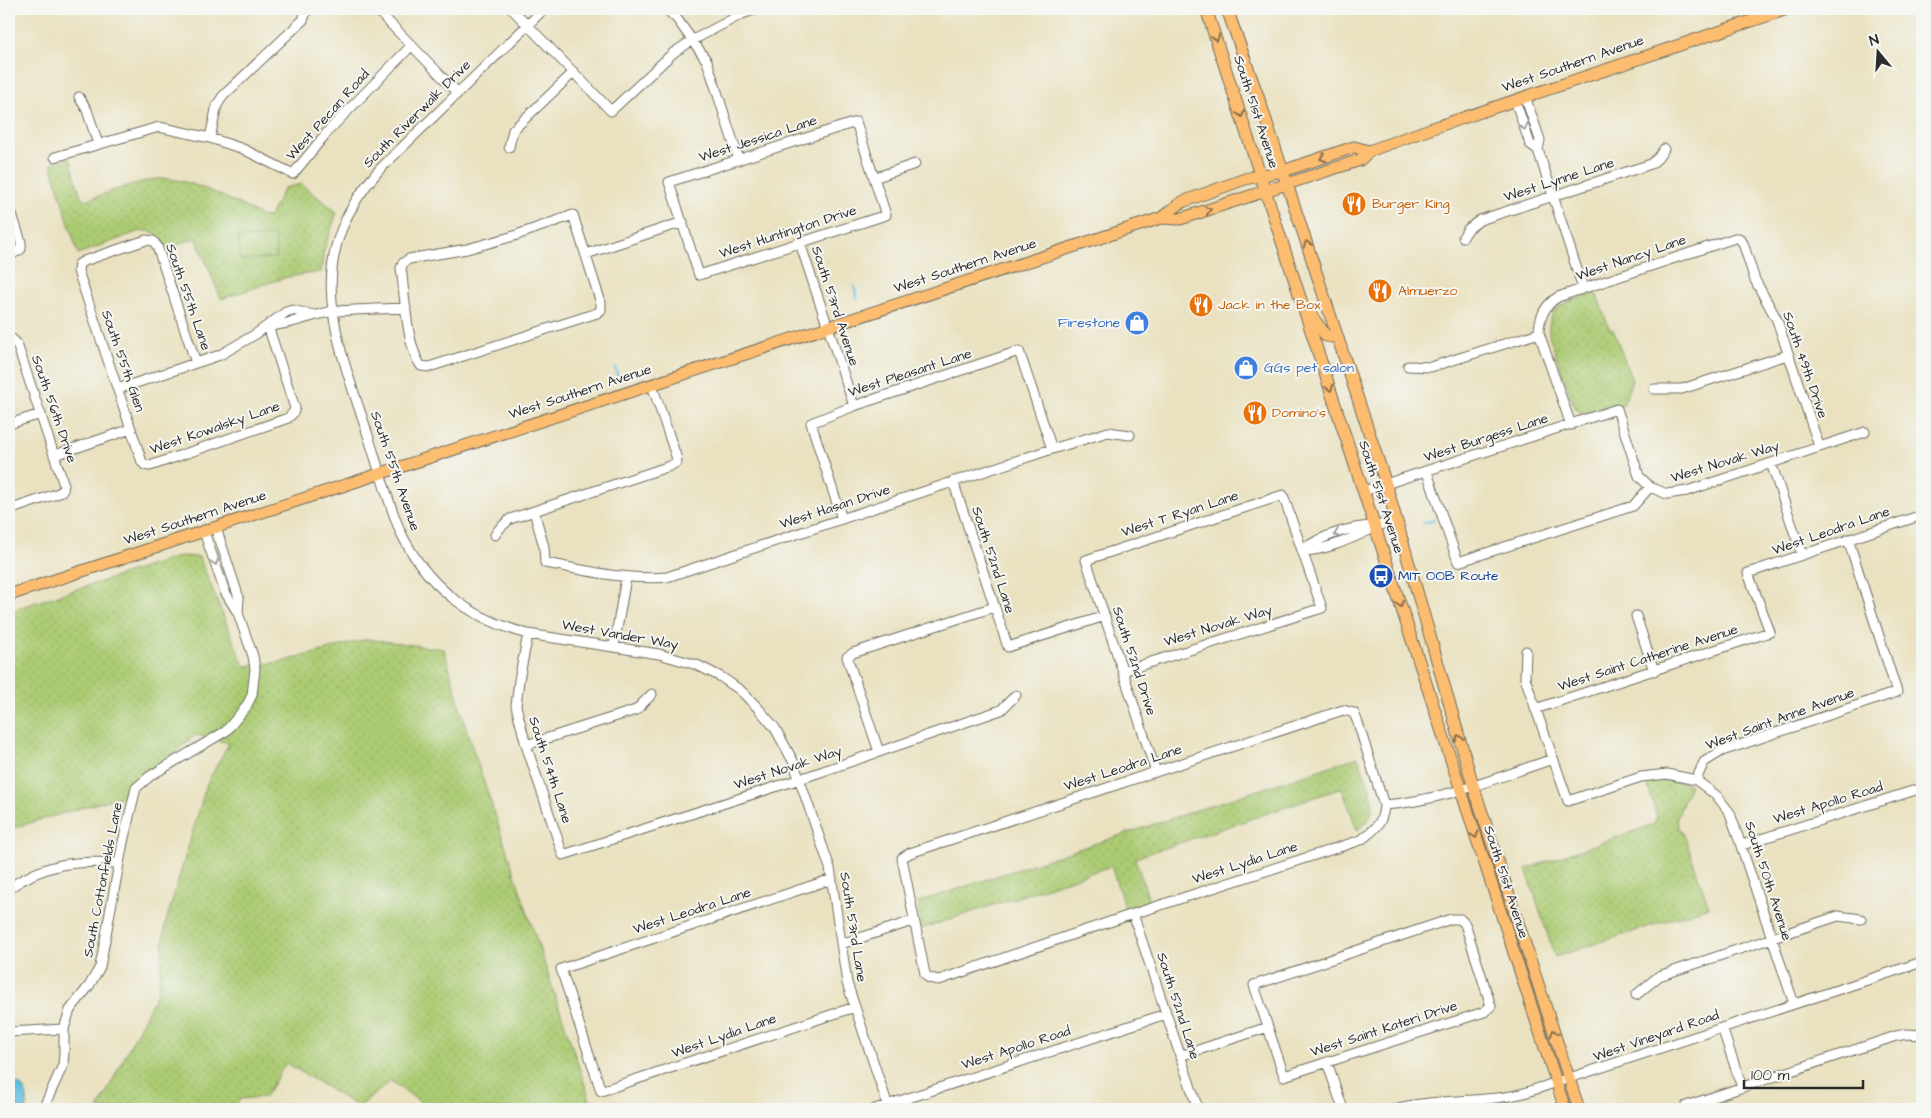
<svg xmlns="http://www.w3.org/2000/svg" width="1931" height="1118" font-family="'Architects Daughter',sans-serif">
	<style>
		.green { fill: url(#green-dots); stroke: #6b7b4e }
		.pitch { fill: #abcb72; stroke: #6b7b4e }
		.water { fill: #5fbddd; stroke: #457484 }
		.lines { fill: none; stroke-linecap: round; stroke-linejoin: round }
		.stream { stroke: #5fbddd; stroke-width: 2.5 }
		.minor-casing { stroke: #6e6b5f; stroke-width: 11 }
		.major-casing { stroke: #6e6b5f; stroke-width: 13 }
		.minor { stroke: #fff; stroke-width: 9 }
		.major { stroke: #fcbd6f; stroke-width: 11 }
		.oneway { stroke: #896d4a }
		.oneway2 { stroke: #a0a0a0 }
		.labels { text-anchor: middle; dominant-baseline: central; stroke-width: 4; stroke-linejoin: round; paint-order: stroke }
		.street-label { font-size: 14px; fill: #2b2b2b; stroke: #f6f6f2 }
		.food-label { font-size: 14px; fill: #c56008; stroke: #f6f6f2; text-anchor: start }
		.shop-label { font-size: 14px; fill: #366cbe; stroke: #f6f6f2; text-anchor: end }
		.transit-label { font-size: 14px; fill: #164399; stroke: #f6f6f2; text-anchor: start }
	</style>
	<defs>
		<pattern id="green-dots" width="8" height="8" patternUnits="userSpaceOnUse" patternTransform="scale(1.25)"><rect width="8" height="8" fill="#abcb72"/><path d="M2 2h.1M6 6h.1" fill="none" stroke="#93ae63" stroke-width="1.8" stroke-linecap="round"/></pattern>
	</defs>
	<rect width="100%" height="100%" fill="#f6f6f2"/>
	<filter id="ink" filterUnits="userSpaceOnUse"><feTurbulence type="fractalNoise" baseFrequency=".02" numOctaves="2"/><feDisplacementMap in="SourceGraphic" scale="10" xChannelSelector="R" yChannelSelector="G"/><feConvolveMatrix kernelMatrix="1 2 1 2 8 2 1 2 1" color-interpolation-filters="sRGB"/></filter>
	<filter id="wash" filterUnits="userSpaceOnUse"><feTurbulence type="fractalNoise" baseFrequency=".0096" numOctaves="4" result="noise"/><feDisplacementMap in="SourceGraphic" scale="20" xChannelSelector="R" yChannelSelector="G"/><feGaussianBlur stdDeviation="1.12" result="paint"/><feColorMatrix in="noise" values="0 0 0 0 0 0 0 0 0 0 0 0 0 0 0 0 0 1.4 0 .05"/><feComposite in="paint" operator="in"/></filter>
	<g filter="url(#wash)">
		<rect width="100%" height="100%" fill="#e9e1bf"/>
		<path class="green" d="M 70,158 L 81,197 L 86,200 C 108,193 132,183 155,179 C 184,174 238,203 263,217 L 270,216 L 284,188 L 301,184 L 337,212 L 324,250 L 321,272 L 287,277 L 221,299 L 196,238 L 166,249 C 157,233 155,229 137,232 L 78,254 L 51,164 Z
			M 1596,293 L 1610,330 L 1613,329 L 1632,380 L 1623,406 L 1610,404 L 1584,413 L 1575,409 L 1549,335 C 1546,303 1571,301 1596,293 Z
			M 180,556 L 199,557 L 244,666 L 281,662 L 367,639 L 444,649 L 466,728 L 593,1109 L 425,1109 L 423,1104 L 391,1081 L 359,1107 L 286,1063 L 265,1097 L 240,1099 L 234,1109 L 98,1109 L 158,991 L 165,925 L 207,783 L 229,743 L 196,735 L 119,797 L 16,827 L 9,831 L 9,611 Z
			M 1358,757 C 1366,781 1387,814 1357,830 L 1342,788 L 1135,858 L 1150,903 L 1126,911 L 1111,866 L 921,929 L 918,902 Z
			M 1660,780 L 1682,782 L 1690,785 L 1677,818 L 1678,828 L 1683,832 L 1709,907 L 1555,957 L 1526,869 L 1654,824 L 1657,817 L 1647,783 Z"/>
		<path class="pitch" d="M 275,236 L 276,258 L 240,260 L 239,238 Z"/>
		<path class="water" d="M 14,1082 C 27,1087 28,1097 27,1109 L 9,1109 L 9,1084 Z"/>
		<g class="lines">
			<path class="stream" d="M 854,286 L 857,298
				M 615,368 L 618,376
				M 1423,523 L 1434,520"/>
		</g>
	</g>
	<g filter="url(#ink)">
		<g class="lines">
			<defs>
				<path id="minor" d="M 376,9 L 457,92
					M 512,9 L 611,111 L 673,53 L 693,40 L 742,14 L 757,9
					M 544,9 L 379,170 C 304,255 332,328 364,423 C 376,459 386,496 400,531 C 427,587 469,618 528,634 L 659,654 L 697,665 L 721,677 L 740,690 L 758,708 L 775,728 L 793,761 L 830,868 L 847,983 L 889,1109
					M 666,9 L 677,19 L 707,61 L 739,160
					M 1525,96 L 1540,140 L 1538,150 L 1583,288
					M 79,97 L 87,110 L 98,144
					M 1515,100 L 1530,144 L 1538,150
					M 856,122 L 886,215 L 699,275 L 669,182 Z
					M 210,138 L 217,105 L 223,96 L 303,20 L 307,9
					M 509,147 L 513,130 L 574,72
					M 55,157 L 159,127 L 210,138 L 243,149 L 293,174 L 329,130 L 412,45
					M 874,178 L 915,164
					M 9,205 L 21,242 L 21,249 L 9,256
					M 573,215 L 601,303 L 601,310 L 597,313 L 429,367 L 421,366 C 406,345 405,295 401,268 L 403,263 L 409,259 L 467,249 L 514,236 Z
					M 1463,237 L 1468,229 L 1480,220 L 1651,164 L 1658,158 L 1664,149
					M 800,243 L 854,406
					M 586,254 L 683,222
					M 268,326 C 290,325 308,316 329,312 C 352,309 382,309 406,308
					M 9,340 L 12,339 L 17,344 L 64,485 L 63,490 L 59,493 L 9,510
					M 196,363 L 157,246 L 153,241 L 146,240 L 84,261 L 79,264 L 78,271 L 142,462 L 145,465 L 150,466 L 288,418 L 293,413 L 295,408 L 268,326
					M 1408,366 L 1431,367 L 1539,333
					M 118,389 L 220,355 L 256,334 L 286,312 L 292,310 L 314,315
					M 1654,389 L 1682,389 L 1787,355
					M 9,424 L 41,414
					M 1571,425 L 1539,333 C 1539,317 1545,305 1558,297 L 1735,238 L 1739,238 L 1743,243 L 1755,280 L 1777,320 L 1819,446
					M 55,455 L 131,429
					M 1771,463 L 1802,555
					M 1427,472 L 1458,562 L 1633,506 L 1650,487 L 1667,494 L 1687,491 L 1865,432
					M 953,481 L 1008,647 L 1105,616
					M 1364,491 L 1617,409 L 1639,476 L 1650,487
					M 534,511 L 544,547 L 545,563 C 585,570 626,581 667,577 L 1052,449 L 1108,432 L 1130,435
					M 842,519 L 811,423 L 854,406 L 1019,351 L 1052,449
					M 216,528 L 239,598 L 238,613
					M 495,535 L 499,529 L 510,519 L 670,466 L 677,462 L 676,456 L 652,385
					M 1302,550 C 1321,536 1351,526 1375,526
					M 1302,551 C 1336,550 1365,530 1396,519
					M 1636,616 L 1654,671
					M 528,634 L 519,680 L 516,706 L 526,745 L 563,855 L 800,779 L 1001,710 L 1016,695
					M 614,646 L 626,578
					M 1526,651 L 1525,678 L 1568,801 L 1641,777 L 1667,774 L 1696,780 L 1704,762 L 1722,751 L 1897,692 L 1848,539
					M 1123,671 L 1322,608 L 1283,495 L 1086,560 L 1156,772
					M 1535,709 L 1770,632 L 1748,573 L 1922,515
					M 1343,710 L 1354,713 L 1358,723 L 1384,805 C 1383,824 1375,829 1361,840 L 1133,914 L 939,980 L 929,978 L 925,974 L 902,858 L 910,853 Z
					M 526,745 L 636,710 L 652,694
					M 879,752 L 847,657 L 853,653 L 994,607
					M 1696,780 L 1717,796 L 1730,813 L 1794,1004
					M 1384,805 C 1442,801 1498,777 1553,759
					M 1742,845 L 1922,788
					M 832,879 L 561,969 L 601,1091 L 855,1007
					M 9,888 C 46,863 75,860 118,863
					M 1133,914 L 1197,1106 L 1187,1109
					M 1451,919 L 1460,919 L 1465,924 L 1491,1006 L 1484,1012 L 1284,1076 L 1254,985 Z
					M 841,944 L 913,921
					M 1636,995 L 1659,976 L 1838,916 L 1861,919
					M 1722,1028 L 1742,1087
					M 9,1032 L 64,1029
					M 1180,1056 L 1268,1027
					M 1327,1062 L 1343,1109
					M 43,1109 L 63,1065 L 64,1052 L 64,1029 L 70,1010 L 89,986 L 100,967 L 123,842 L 136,788 L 150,776 L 226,731 L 246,707 L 252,695 L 255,669 L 253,656 L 238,613 L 225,592 L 204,532
					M 875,1109 L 1166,1014
					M 1393,1109 C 1436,1098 1481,1104 1524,1093 L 1922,962
					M 1687,1109 L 1686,1106 L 1896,1036 L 1907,1034 L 1922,1035"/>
				<path id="major" d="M 1206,9 L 1565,1109
					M 1227,9 L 1260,102 L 1386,484 L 1473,785 L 1579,1109
					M 1161,218 L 1180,219 L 1360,160 L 1369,151 L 1430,129 L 1787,9
					M 1309,312 L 1326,336 L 1331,337 L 1337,335
					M 9,595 L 1161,218 L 1182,202 L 1245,179 L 1283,171 L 1354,147 L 1369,151"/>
			</defs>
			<use href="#minor" class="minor-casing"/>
			<use href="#major" class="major-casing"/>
			<use href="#minor" class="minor"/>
			<use href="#major" class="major"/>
		</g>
		<defs><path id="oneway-chevron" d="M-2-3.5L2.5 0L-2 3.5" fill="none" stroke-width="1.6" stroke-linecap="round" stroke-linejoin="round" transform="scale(1.25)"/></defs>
		<g class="oneway">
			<use href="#oneway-chevron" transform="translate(1216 38) rotate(72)"/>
			<use href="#oneway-chevron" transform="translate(1241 114) rotate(72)"/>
			<use href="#oneway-chevron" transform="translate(1323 158) rotate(162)"/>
			<use href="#oneway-chevron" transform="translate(1208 210) rotate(-18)"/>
			<use href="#oneway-chevron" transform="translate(1307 244) rotate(-108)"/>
			<use href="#oneway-chevron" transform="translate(1330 388) rotate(72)"/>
			<use href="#oneway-chevron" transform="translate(1400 604) rotate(72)"/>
			<use href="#oneway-chevron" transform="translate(1459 738) rotate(-106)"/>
			<use href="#oneway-chevron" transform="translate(1475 835) rotate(72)"/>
			<use href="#oneway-chevron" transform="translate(1554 1033) rotate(-108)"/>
		</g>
		<g class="oneway2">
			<use href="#oneway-chevron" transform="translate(1524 127) rotate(71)"/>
			<use href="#oneway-chevron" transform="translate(1337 534) rotate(161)"/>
			<use href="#oneway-chevron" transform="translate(215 562) rotate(72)"/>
		</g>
	</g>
	<defs>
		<symbol id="restaurant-disc" viewBox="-11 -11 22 22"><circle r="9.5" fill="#e8710a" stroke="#f6f6f2"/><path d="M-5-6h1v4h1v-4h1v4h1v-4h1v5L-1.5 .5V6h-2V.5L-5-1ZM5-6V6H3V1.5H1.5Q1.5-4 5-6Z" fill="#fff"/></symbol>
		<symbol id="shop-disc" viewBox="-11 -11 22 22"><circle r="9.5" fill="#3f7fe0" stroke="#f6f6f2"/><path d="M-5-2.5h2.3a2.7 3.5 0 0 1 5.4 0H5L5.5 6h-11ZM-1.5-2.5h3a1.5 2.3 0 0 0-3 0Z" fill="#fff"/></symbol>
		<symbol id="bus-disc" viewBox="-11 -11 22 22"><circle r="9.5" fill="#1a4fb4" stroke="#f6f6f2"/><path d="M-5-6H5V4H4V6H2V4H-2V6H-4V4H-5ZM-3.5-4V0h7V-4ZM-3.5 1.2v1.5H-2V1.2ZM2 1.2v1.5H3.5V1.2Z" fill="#fff"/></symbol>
	</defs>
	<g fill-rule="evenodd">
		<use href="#restaurant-disc" x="1340" y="190" width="28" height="28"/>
		<use href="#restaurant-disc" x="1366" y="277" width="28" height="28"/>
		<use href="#restaurant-disc" x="1187" y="291" width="28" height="28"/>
		<use href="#shop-disc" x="1123" y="309" width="28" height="28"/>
		<use href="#shop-disc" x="1232" y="354" width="28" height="28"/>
		<use href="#restaurant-disc" x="1241" y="399" width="28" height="28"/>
		<use href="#bus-disc" x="1367" y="562" width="28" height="28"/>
	</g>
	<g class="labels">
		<g class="street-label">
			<text transform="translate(1573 64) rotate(-19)">West Southern Avenue</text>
			<text transform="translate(1256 112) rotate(72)">South 51st Avenue</text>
			<text transform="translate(417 114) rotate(-45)">South Riverwalk Drive</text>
			<text transform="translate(328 115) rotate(-48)">West Pecan Road</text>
			<text transform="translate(758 139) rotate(-18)">West Jessica Lane</text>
			<text transform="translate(1559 180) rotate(-18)">West Lynne Lane</text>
			<text transform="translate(788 232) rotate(-18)">West Huntington Drive</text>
			<text transform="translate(1631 258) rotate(-19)">West Nancy Lane</text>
			<text transform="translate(965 266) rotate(-18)">West Southern Avenue</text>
			<text transform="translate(188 297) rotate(71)">South 55th Lane</text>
			<text transform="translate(835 306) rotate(72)">South 53rd Avenue</text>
			<text transform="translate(123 361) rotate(71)">South 55th Glen</text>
			<text transform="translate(1805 365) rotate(71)">South 49th Drive</text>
			<text transform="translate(910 373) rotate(-18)">West Pleasant Lane</text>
			<text transform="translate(580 392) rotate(-18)">West Southern Avenue</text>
			<text transform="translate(54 409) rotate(71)">South 56th Drive</text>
			<text transform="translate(215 428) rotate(-19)">West Kowalsky Lane</text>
			<text transform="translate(1486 438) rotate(-18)">West Burgess Lane</text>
			<text transform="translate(1725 462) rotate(-17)">West Novak Way</text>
			<text transform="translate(395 471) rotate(71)">South 55th Avenue</text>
			<text transform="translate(1381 497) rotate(72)">South 51st Avenue</text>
			<text transform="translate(835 507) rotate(-18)">West Hasan Drive</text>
			<text transform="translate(1180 514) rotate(-18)">West T Ryan Lane</text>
			<text transform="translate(195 518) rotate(-18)">West Southern Avenue</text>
			<text transform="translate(1831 531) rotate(-19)">West Leodra Lane</text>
			<text transform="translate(993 560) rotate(72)">South 52nd Lane</text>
			<text transform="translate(1218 626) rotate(-17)">West Novak Way</text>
			<text transform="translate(620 635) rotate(10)">West Vander Way</text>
			<text transform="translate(1648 658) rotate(-18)">West Saint Catherine Avenue</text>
			<text transform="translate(1134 661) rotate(72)">South 52nd Drive</text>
			<text transform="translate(1780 719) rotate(-20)">West Saint Anne Avenue</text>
			<text transform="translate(788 768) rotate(-18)">West Novak Way</text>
			<text transform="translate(1123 768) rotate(-18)">West Leodra Lane</text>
			<text transform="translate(550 770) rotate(72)">South 54th Lane</text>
			<text transform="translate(1828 803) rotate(-17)">West Apollo Road</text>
			<text transform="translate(1245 863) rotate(-18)">West Lydia Lane</text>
			<text transform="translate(103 880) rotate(-79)">South Cottonfields Lane</text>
			<text transform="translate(1768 881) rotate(72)">South 50th Avenue</text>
			<text transform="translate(1506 882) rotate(72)">South 51st Avenue</text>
			<text transform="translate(692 911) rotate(-18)">West Leodra Lane</text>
			<text transform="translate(853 927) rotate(81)">South 53rd Lane</text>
			<text transform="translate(1178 1006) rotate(72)">South 52nd Lane</text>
			<text transform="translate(1384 1029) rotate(-18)">West Saint Kateri Drive</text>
			<text transform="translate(724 1036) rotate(-19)">West Lydia Lane</text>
			<text transform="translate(1656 1036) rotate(-19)">West Vineyard Road</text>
			<text transform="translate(1016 1048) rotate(-18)">West Apollo Road</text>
		</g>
		<g class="food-label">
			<text x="1372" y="204">Burger King</text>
			<text x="1398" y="291">Almuerzo</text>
			<text x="1218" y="305">Jack in the Box</text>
			<text x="1272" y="413">Domino's</text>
		</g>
		<g class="shop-label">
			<text x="1120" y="323">Firestone</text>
			<text x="1264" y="368" text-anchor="start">GGs pet salon</text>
		</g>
		<g class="transit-label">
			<text x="1398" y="576">MIT OOB Route</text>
		</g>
	</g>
	<rect width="1931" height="1118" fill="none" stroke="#f6f6f2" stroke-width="30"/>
	<g transform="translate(1878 52) rotate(342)" stroke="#f6f6f2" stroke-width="4" paint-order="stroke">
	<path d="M0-4L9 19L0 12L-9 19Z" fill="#2b2b2b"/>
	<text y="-8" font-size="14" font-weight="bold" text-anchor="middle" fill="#2b2b2b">N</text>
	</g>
	<path d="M1744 1080v8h119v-8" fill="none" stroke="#2b2b2b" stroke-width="2.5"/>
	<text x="1751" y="1080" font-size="15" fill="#2b2b2b" stroke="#f6f6f2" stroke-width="4" paint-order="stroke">100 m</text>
</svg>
